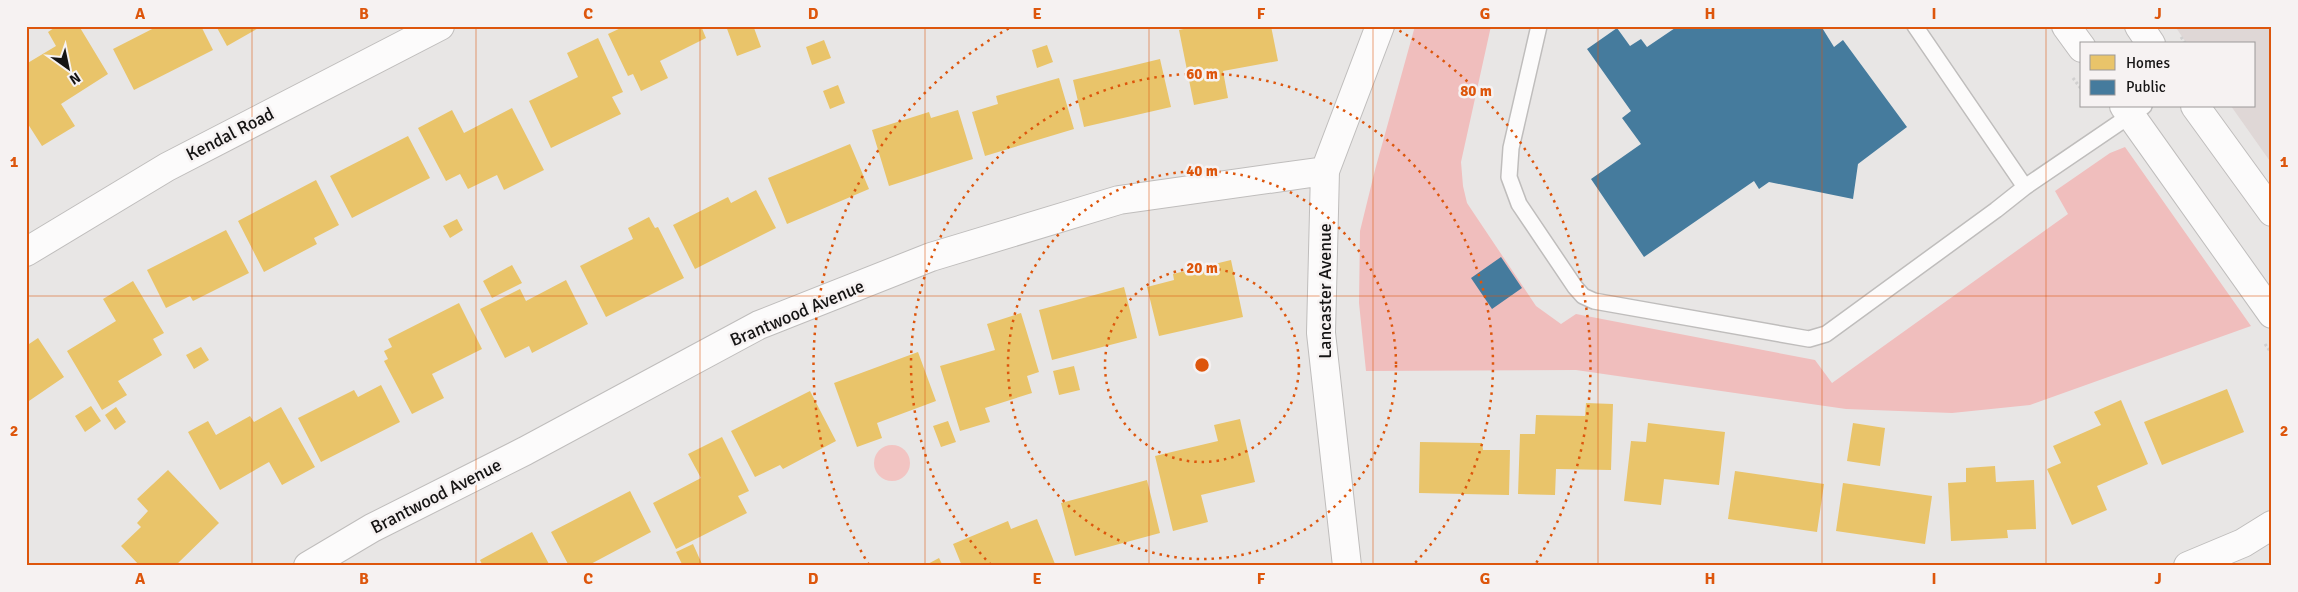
<svg xmlns="http://www.w3.org/2000/svg" width="2298" height="592" font-family="Signika,sans-serif">
	<style>
		.built { fill: #dfd7d6 }
		.green { fill: #f0bebd }
		.water { fill: #f2c4c2 }
		.homes { fill: #e9c46a }
		.public { fill: #457b9d }
		.lines { fill: none; stroke-linecap: round; stroke-linejoin: round }
		.lane-casing { stroke: #bfbdbc; stroke-width: 18 }
		.street-casing { stroke: #bfbdbc; stroke-width: 30 }
		.secondary-casing { stroke: #bfbdbc; stroke-width: 30 }
		.path { stroke: #d1d0d0; stroke-width: 3; stroke-dasharray: 2.5 2.5; stroke-linecap: butt }
		.lane { stroke: #fcfbfb; stroke-width: 15 }
		.street { stroke: #fcfbfb; stroke-width: 28 }
		.secondary { stroke: #fcfbfb; stroke-width: 28 }
		.grid { fill: none; stroke: #dd560c; stroke-width: 1; stroke-opacity: 0.55 }
		.ring { fill: none; stroke: #dd560c; stroke-width: 2.5; stroke-dasharray: 2.5 5 }
		.labels { text-anchor: middle; dominant-baseline: central; stroke-width: 5; stroke-linejoin: round; paint-order: stroke }
		.street-label { font-size: 18px; fill: #151414; stroke: #f6f2f2 }
		.centre { fill: #dd560c; stroke: #f6f2f2; stroke-width: 2.5 }
		.ring-label { font-size: 15px; text-anchor: middle; font-weight: bold; fill: #dd560c; stroke: #f6f2f2; stroke-width: 5; stroke-linejoin: round; paint-order: stroke }
		.neatline { fill: none; stroke: #dd560c; stroke-width: 2 }
		.grid-label { font-size: 16px; text-anchor: middle; font-weight: bold; fill: #dd560c }
	</style>
	<rect width="100%" height="100%" fill="#e8e6e5"/>
	<path class="built" d="M 2175,26 L 2272,26 L 2272,164 L 2231,106 L 2254,106 L 2254,44 L 2187,44 Z"/>
	<path class="green" d="M 1415,26 L 1491,26 L 1461,162 L 1463,186 L 1467,203 L 1475,215 L 1536,306 L 1561,324 L 1576,314 L 1815,360 L 1832,383 L 2068,214 L 2055,191 L 2110,153 L 2125,147 L 2251,326 L 2030,405 L 1952,413 L 1846,409 L 1576,370 L 1366,371 L 1359,303 L 1360,231 L 1375,170 Z"/>
	<path class="water" d="M874 463a18 18 0 1 1 36 0a18 18 0 1 1-36 0Z"/>
	<path class="homes" d="M 57,26 L 79,26 L 108,74 L 61,104 L 75,126 L 42,146 L 26,121 L 26,64 L 56,46 L 48,32 Z
		M 158,26 L 201,26 L 213,50 L 134,90 L 113,49 Z
		M 216,26 L 262,26 L 227,46 Z
		M 625,26 L 701,26 L 706,38 L 660,61 L 668,78 L 641,91 L 633,74 L 628,76 L 608,34 Z
		M 726,26 L 757,26 L 754,28 L 761,47 L 737,56 Z
		M 1197,26 L 1271,26 L 1278,61 L 1223,71 L 1228,98 L 1194,105 L 1179,30 Z
		M 598,38 L 623,92 L 612,97 L 621,114 L 551,148 L 529,101 L 578,77 L 567,53 Z
		M 824,40 L 831,58 L 812,65 L 806,47 Z
		M 1047,45 L 1053,62 L 1037,68 L 1032,50 Z
		M 1160,59 L 1171,107 L 1084,127 L 1073,80 Z
		M 1059,78 L 1074,129 L 985,156 L 972,112 L 998,104 L 996,96 Z
		M 838,85 L 845,103 L 830,109 L 823,91 Z
		M 512,108 L 544,170 L 504,190 L 497,175 L 468,189 L 460,174 L 446,181 L 418,128 L 452,110 L 464,133 Z
		M 958,110 L 973,159 L 889,186 L 872,130 L 929,112 L 931,118 Z
		M 408,136 L 430,178 L 352,218 L 330,176 Z
		M 850,144 L 869,189 L 787,224 L 768,178 Z
		M 316,180 L 339,225 L 314,238 L 317,244 L 264,272 L 238,221 Z
		M 756,190 L 776,228 L 695,269 L 673,225 L 728,197 L 731,203 Z
		M 649,217 L 655,228 L 658,227 L 684,278 L 606,317 L 580,266 L 633,239 L 628,228 Z
		M 457,219 L 463,230 L 450,238 L 443,226 Z
		M 226,230 L 249,273 L 193,301 L 190,296 L 166,308 L 147,270 Z
		M 1231,260 L 1243,317 L 1159,336 L 1147,287 L 1174,280 L 1173,274 Z
		M 512,265 L 522,283 L 492,298 L 483,281 Z
		M 566,280 L 588,324 L 532,353 L 529,346 L 505,358 L 480,309 L 520,289 L 526,301 Z
		M 133,281 L 164,333 L 153,339 L 162,355 L 118,381 L 127,395 L 102,410 L 67,351 L 116,321 L 103,299 Z
		M 1124,287 L 1137,338 L 1052,360 L 1039,310 Z
		M 459,303 L 482,349 L 432,374 L 444,398 L 412,414 L 384,361 L 388,359 L 384,351 L 392,347 L 388,339 Z
		M 1021,313 L 1039,372 L 1027,376 L 1032,393 L 985,408 L 990,422 L 960,431 L 940,366 L 995,350 L 987,324 Z
		M 38,338 L 64,377 L 26,403 L 26,346 Z
		M 201,347 L 209,360 L 194,369 L 186,355 Z
		M 918,352 L 936,401 L 877,423 L 882,438 L 857,447 L 834,383 Z
		M 1074,366 L 1080,390 L 1059,395 L 1053,371 Z
		M 381,385 L 400,422 L 321,462 L 298,418 L 354,390 L 358,397 Z
		M 2227,389 L 2244,432 L 2162,465 L 2144,422 Z
		M 810,391 L 836,441 L 783,469 L 780,465 L 755,477 L 731,431 Z
		M 2121,400 L 2148,464 L 2097,486 L 2107,510 L 2072,525 L 2047,469 L 2061,463 L 2053,446 L 2101,425 L 2094,412 Z
		M 1586,403 L 1613,404 L 1611,470 L 1556,469 L 1555,495 L 1518,494 L 1520,434 L 1535,434 L 1536,415 L 1585,416 Z
		M 91,406 L 101,421 L 85,432 L 75,416 Z
		M 116,407 L 126,422 L 115,430 L 105,415 Z
		M 281,407 L 315,467 L 282,485 L 269,462 L 220,490 L 188,432 L 208,421 L 216,435 L 250,416 L 254,422 Z
		M 1240,419 L 1255,482 L 1201,495 L 1208,522 L 1173,531 L 1155,456 L 1218,441 L 1214,425 Z
		M 948,421 L 956,442 L 941,447 L 933,426 Z
		M 1648,423 L 1725,432 L 1719,485 L 1664,479 L 1661,505 L 1624,501 L 1631,441 L 1646,442 Z
		M 1853,423 L 1885,428 L 1880,466 L 1847,461 Z
		M 722,437 L 749,491 L 738,496 L 747,513 L 676,549 L 653,503 L 701,478 L 688,454 Z
		M 1420,442 L 1482,443 L 1483,450 L 1510,450 L 1509,495 L 1419,493 Z
		M 1995,466 L 1996,482 L 2034,480 L 2036,529 L 2007,530 L 2008,538 L 1951,541 L 1948,483 L 1966,482 L 1966,468 Z
		M 168,470 L 219,523 L 175,566 L 140,566 L 121,546 L 141,527 L 137,523 L 148,511 L 137,499 Z
		M 1735,471 L 1824,484 L 1817,532 L 1728,519 Z
		M 1147,480 L 1160,533 L 1075,556 L 1061,503 Z
		M 1843,483 L 1932,496 L 1925,544 L 1836,531 Z
		M 630,491 L 651,532 L 587,566 L 569,566 L 551,532 Z
		M 1037,519 L 1055,564 L 962,566 L 953,544 L 1008,521 L 1011,529 Z
		M 532,532 L 550,566 L 483,566 L 480,560 Z
		M 693,544 L 702,564 L 697,566 L 683,566 L 676,552 Z
		M 939,558 L 943,566 L 924,566 Z"/>
	<path class="public" d="M 1678,26 L 1821,26 L 1834,47 L 1843,40 L 1907,127 L 1858,164 L 1853,199 L 1769,182 L 1759,189 L 1754,181 L 1644,257 L 1591,179 L 1641,144 L 1622,118 L 1631,111 L 1587,49 L 1617,28 L 1630,46 L 1641,39 L 1647,47 Z
		M 1501,257 L 1522,288 L 1492,309 L 1471,278 Z"/>
	<g class="lines">
		<defs>
			<path id="lane" d="M 1539,26 L 1511,148 L 1509,177 L 1519,204 L 1575,287 L 1583,296 L 1594,301 L 1809,339 L 1826,334 L 1996,210 L 2025,187 L 2144,106
				M 1915,26 L 2025,187"/>
			<path id="street" d="M 26,252 L 167,167 L 440,26
				M 308,566 L 372,528 L 525,451 L 759,325 L 931,257 L 1119,200 L 1325,171
				M 1347,566 L 1321,333 L 1325,171 L 1380,26
				M 2188,566 L 2243,543 L 2272,525"/>
			<path id="secondary" d="M 2066,26 L 2082,48
				M 2139,26 L 2151,44
				M 2124,106 L 2272,314
				M 2195,106 L 2272,212"/>
		</defs>
		<use href="#lane" class="lane-casing"/>
		<use href="#street" class="street-casing"/>
		<use href="#secondary" class="secondary-casing"/>
		<path class="path" d="M 2181,37 L 2186,44
			M 2073,78 L 2082,90
			M 2265,344 L 2272,354"/>
		<use href="#lane" class="lane"/>
		<use href="#street" class="street"/>
		<use href="#secondary" class="secondary"/>
	</g>
	<path class="grid" d="M 252,26 L 252,566M 476,26 L 476,566M 700,26 L 700,566M 925,26 L 925,566M 1149,26 L 1149,566M 1373,26 L 1373,566M 1598,26 L 1598,566M 1822,26 L 1822,566M 2046,26 L 2046,566M 26,296 L 2272,296"/>
	<g class="ring">
		<circle cx="1202" cy="365" r="97"/>
		<circle cx="1202" cy="365" r="194"/>
		<path d="M991 565A291 291 0 1 1 1413 565"/>
		<path d="M869 565A388 388 0 0 1 1011 27M1393 27A388 388 0 0 1 1535 565"/>
	</g>
	<g class="labels">
		<g class="street-label">
			<text transform="translate(230 134) rotate(-27)">Kendal Road</text>
			<text transform="translate(1325 291) rotate(-90)">Lancaster Avenue</text>
			<text transform="translate(797 313) rotate(-23)">Brantwood Avenue</text>
			<text transform="translate(436 496) rotate(-27)">Brantwood Avenue</text>
		</g>
	</g>
	<circle cx="1202" cy="365" r="8" class="centre"/>
	<g class="ring-label">
		<text x="1202" y="79">60 m</text>
		<text x="1476" y="96">80 m</text>
		<text x="1202" y="176">40 m</text>
		<text x="1202" y="273">20 m</text>
	</g>
	<rect width="2298" height="592" fill="none" stroke="#f6f2f2" stroke-width="55"/>
	<rect x="2080" y="42" width="175" height="65" fill="#f6f2f2" stroke="#9c9999"/>
	<rect x="2090" y="55" width="25" height="15" fill="#e9c46a" stroke="#9c9999"/>
	<text x="2126" y="68" font-size="15" fill="#151414">Homes</text>
	<rect x="2090" y="80" width="25" height="15" fill="#457b9d" stroke="#9c9999"/>
	<text x="2126" y="92" font-size="15" fill="#151414">Public</text>
	<g transform="translate(68 68) rotate(147)" stroke="#f6f2f2" stroke-width="4" paint-order="stroke">
	<path d="M0-4L9 19L0 12L-9 19Z" fill="#151414"/>
	<text y="-8" font-size="14" font-weight="bold" text-anchor="middle" fill="#151414">N</text>
	</g>
	<rect x="28" y="28" width="2242" height="536" class="neatline"/>
	<g class="grid-label">
		<text x="140" y="19">A</text>
		<text x="364" y="19">B</text>
		<text x="588" y="19">C</text>
		<text x="813" y="19">D</text>
		<text x="1037" y="19">E</text>
		<text x="1261" y="19">F</text>
		<text x="1485" y="19">G</text>
		<text x="1710" y="19">H</text>
		<text x="1934" y="19">I</text>
		<text x="2158" y="19">J</text>
		<text x="14" y="167">1</text>
		<text x="2284" y="167">1</text>
		<text x="14" y="436">2</text>
		<text x="2284" y="436">2</text>
		<text x="140" y="584">A</text>
		<text x="364" y="584">B</text>
		<text x="588" y="584">C</text>
		<text x="813" y="584">D</text>
		<text x="1037" y="584">E</text>
		<text x="1261" y="584">F</text>
		<text x="1485" y="584">G</text>
		<text x="1710" y="584">H</text>
		<text x="1934" y="584">I</text>
		<text x="2158" y="584">J</text>
	</g>
</svg>
